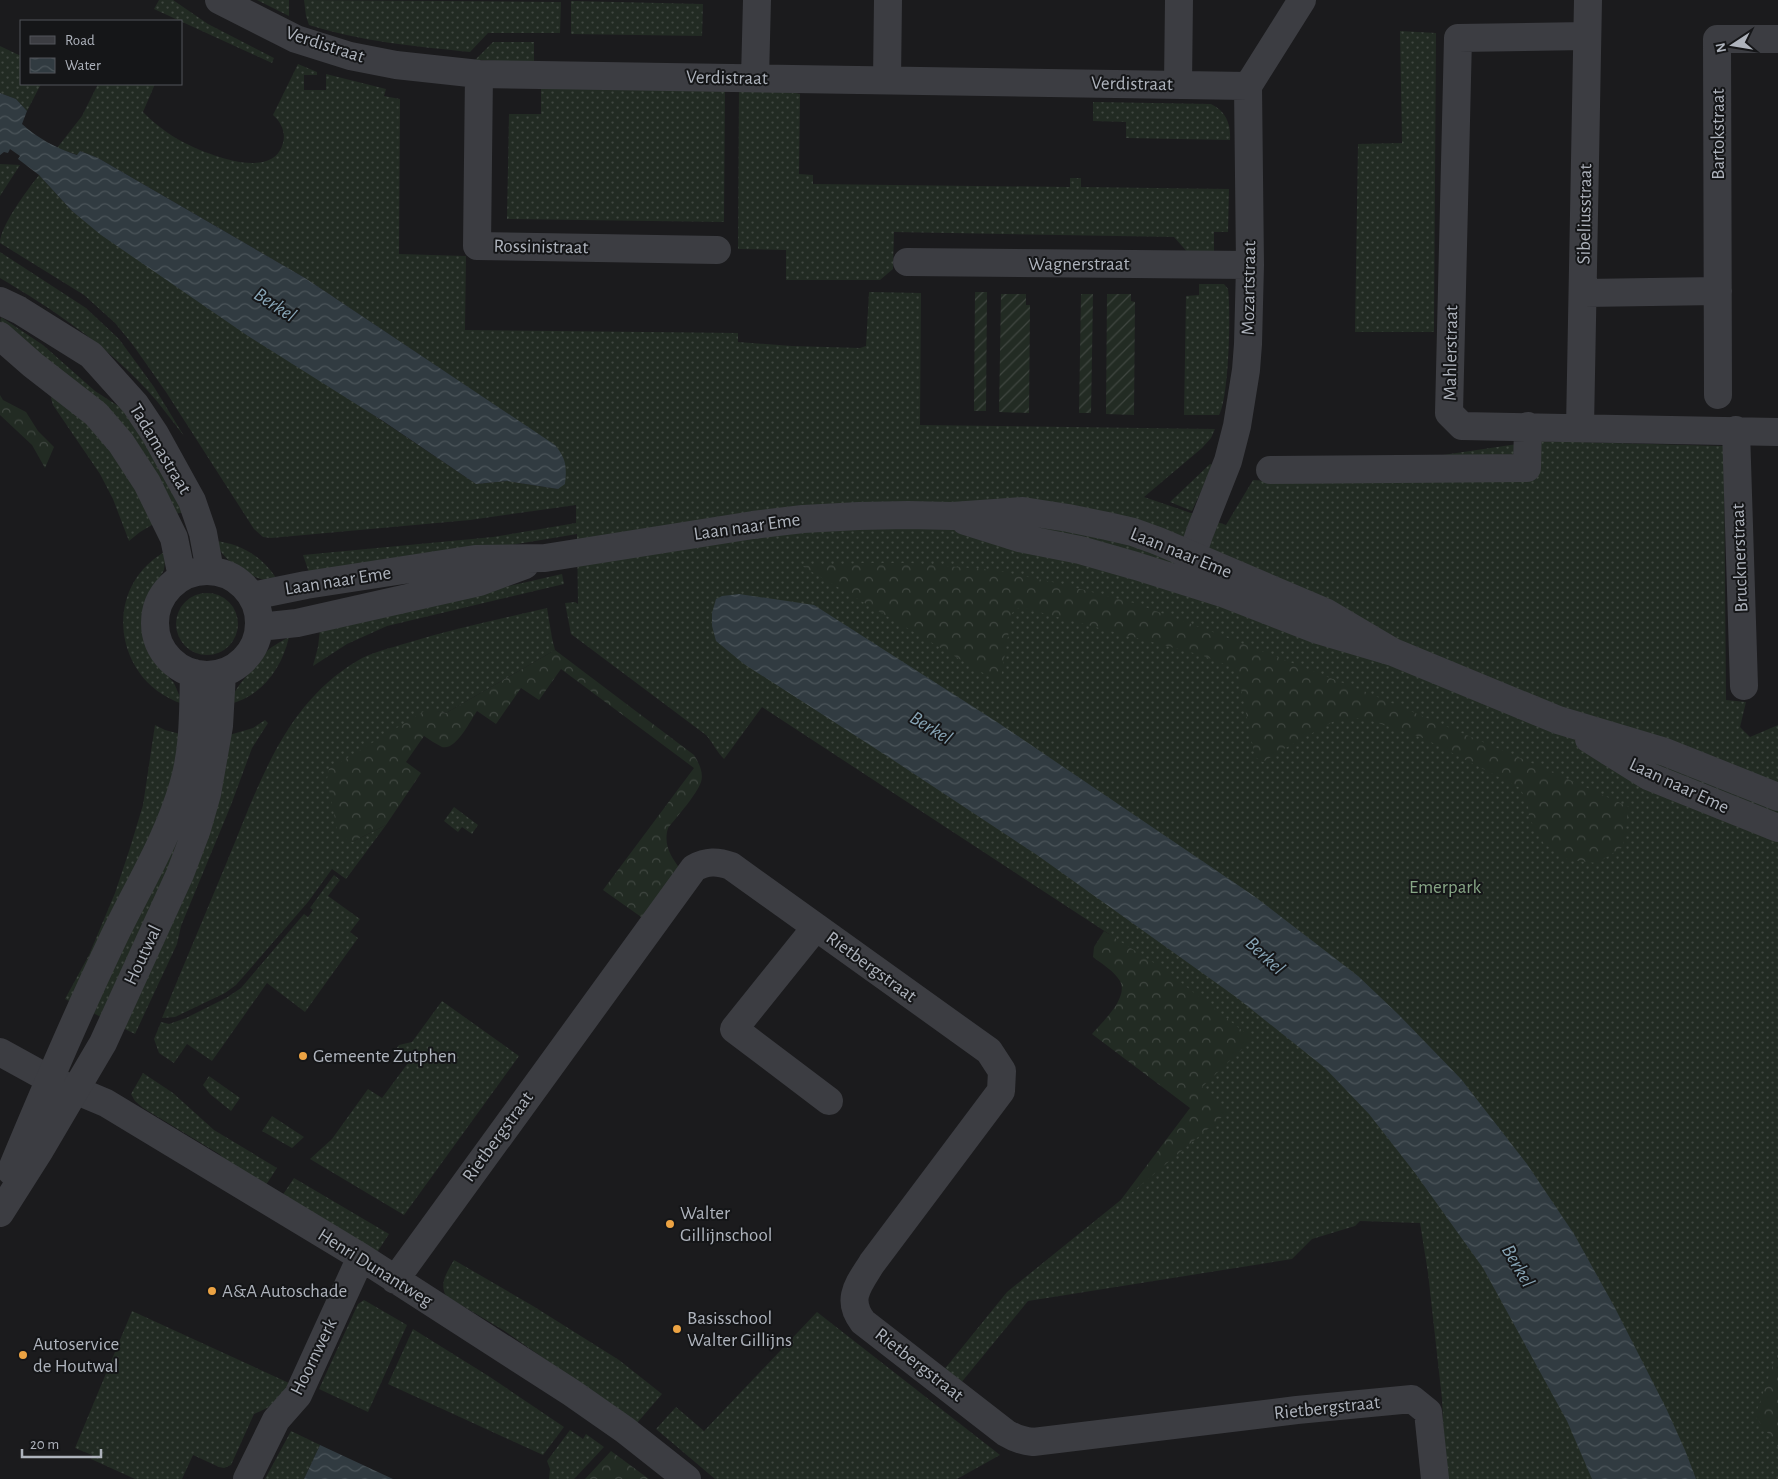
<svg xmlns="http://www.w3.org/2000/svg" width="1778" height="1479" font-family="'Alegreya Sans',sans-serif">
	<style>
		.grass { fill: url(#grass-dots) }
		.forest { fill: url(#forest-crowns) }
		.garden { fill: url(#garden-furrows) }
		.water { fill: url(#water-waves) }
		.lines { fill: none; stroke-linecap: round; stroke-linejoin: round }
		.minor { stroke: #3c3d42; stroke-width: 28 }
		.tertiary { stroke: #3c3d42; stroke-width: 28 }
		.poi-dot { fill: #eca343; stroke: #151618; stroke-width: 2 }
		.labels { text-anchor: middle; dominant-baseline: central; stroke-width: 4; stroke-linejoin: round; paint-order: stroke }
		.street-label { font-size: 19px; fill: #aeb3bc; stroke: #151618 }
		.park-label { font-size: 19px; fill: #87a686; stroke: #151618 }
		.poi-label { font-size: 19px; fill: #aeb3bc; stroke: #151618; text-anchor: start }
		.water-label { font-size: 20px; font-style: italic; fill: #87a4b5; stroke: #151618 }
	</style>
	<defs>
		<pattern id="grass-dots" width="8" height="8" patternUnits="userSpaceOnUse" patternTransform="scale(1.25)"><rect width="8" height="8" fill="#222b23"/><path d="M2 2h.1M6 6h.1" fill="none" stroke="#404741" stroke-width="1.8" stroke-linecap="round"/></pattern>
		<pattern id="forest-crowns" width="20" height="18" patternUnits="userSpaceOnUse" patternTransform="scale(1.25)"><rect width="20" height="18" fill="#222b23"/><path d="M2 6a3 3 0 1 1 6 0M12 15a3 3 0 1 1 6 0" fill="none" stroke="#404741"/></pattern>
		<pattern id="garden-furrows" width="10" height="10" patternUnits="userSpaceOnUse" patternTransform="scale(1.25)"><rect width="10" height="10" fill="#222b23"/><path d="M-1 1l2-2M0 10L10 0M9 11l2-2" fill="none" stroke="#404741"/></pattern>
		<pattern id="water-waves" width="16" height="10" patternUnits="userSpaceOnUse" patternTransform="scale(1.25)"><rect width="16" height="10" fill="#313b41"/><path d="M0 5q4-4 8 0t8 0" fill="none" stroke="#4c555a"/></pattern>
	</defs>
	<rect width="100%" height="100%" fill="#1b1b1d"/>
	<path class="grass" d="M 159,0 L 173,0 L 208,24 L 274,58 L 272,63 L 154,9 Z
		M 257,0 L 289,0 L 289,16 Z
		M 304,0 L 561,2 L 560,33 L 488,33 L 470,52 C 414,46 363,42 309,25 L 306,16 Z
		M 571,1 L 703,4 L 702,36 L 571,34 Z
		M 1400,31 L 1436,33 L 1434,332 L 1355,332 L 1358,144 L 1402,143 Z
		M 493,42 L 534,42 L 534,62 L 475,60 Z
		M 0,46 L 21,56 L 21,84 L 41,84 L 27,111 L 16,99 L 0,93 Z
		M 298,64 L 317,72 L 317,75 L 304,75 L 304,90 L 326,90 L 326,74 L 386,89 L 384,96 L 400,99 L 399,254 L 466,256 L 465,330 L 738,333 L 738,342 L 792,346 L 860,348 L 866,346 L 869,292 L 921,293 L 920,425 L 1215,429 L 1211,438 L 1202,448 L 1144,497 L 1226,525 L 1253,480 L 1267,481 L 1538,441 L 1724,446 L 1726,700 L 1746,702 L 1740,727 L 1750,737 L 1778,725 L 1778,1479 L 1446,1479 L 1442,1399 L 1428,1273 L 1420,1223 L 1360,1221 L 1355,1226 L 1312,1239 L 1292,1259 L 1028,1301 L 960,1384 L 943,1371 L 1007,1292 L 1148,1178 L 1198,1106 L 1130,1009 L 1109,934 L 762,707 L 724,759 C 717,752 713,743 706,735 L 571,634 L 565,603 L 575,602 L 578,604 L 577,534 L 311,578 L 303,555 L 493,537 L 576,523 L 576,505 L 470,520 L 271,538 L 263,537 L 254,529 L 166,392 L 133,345 L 115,323 L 84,295 L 0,243 C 0,226 28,189 39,175 L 72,211 L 87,222 L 476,484 L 507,481 L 558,489 L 554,445 L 305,278 L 98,158 L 80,151 L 78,155 L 57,148 L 82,116 L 98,84 L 155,84 L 143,112 C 155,124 168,134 183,142 C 206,154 273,182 283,143 C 286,132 281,122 273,115 Z
		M 541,87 L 725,90 L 724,222 L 507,219 L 509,114 L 541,114 Z
		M 739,89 L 785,90 L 800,94 L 799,174 L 813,175 L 813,184 L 1070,187 L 1070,178 L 1081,178 L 1081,187 L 1229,189 L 1228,232 L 1214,232 L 1214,255 L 1190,255 L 1174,237 L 894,232 L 893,269 L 880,280 L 786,280 L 786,250 L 738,249 Z
		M 1093,102 L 1211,104 C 1226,111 1231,124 1230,140 L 1126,138 L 1126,122 L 1093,121 Z
		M 0,164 L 20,165 L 0,196 Z
		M 0,252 L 86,308 L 119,339 L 154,387 L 184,436 C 172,421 161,405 148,391 C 106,345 54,310 0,278 Z
		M 1199,284 L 1224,284 L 1228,289 C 1231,311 1229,398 1219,415 L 1184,415 L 1186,296 L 1199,295 Z
		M 1,317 L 43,345 L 95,391 L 129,413 L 188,512 L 172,514 L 0,323 Z
		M 54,391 L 105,435 L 157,522 L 140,532 L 129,541 L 113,499 L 100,474 L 53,405 L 51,398 Z
		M 1210,464 L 1213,465 L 1192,511 L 1170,502 Z
		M 214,541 C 242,543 266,559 279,583 C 252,579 228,567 214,541 Z
		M 166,551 L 164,570 L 146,601 L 143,611 L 142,629 L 148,651 L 153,660 L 174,683 L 183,704 C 114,682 100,588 166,551 Z
		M 562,574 L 564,584 L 387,626 L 347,644 L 313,666 L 318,647 L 320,629 Z
		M176 624a31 31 0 1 1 62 0a31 31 0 1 1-62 0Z
		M 547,608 L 552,638 L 555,650 L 446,713 L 428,710 L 352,842 L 386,825 L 346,879 L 332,869 L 308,902 L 236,985 L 225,993 L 175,1017 L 162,1018 C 183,966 205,915 226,864 C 258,788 282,706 357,661 C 372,652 391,648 407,643 C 453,629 500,619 547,608 Z
		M 289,637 C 282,668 262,696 230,704 C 235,688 240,684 251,671 C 256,666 259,660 263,655 C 270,647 280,642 289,637 Z
		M 265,720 L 268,723 L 252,748 L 231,805 L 181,926 L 177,944 L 135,1034 L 117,1025 L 226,736 L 253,728 Z
		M 155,725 L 165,730 L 184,735 L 179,771 L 75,1004 L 65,999 L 89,955 L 115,893 L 130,848 L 143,805 Z
		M 200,794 L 107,1020 L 87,1010 L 118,943 Z
		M 454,807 L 478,825 L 472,834 L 462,827 L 458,832 L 444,821 Z
		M 334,875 L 340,880 L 328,896 L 360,919 L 350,932 L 358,938 L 305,1012 L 267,983 L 212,1061 L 187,1044 L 174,1063 L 159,1053 L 154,1039 L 161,1022 L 169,1024 L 186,1018 L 226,998 L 241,988 L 304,914 L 308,917 L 313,910 L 310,908 Z
		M 442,1001 L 519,1056 L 404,1215 L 310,1159 L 332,1139 L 368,1089 L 382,1098 L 411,1059 L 396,1049 L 399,1045 L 412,1042 Z
		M 143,1073 L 173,1093 L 214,1130 L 277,1168 L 264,1188 L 242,1176 L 219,1154 L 143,1108 L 135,1101 L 131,1094 Z
		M 209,1076 L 240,1098 L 231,1111 L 210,1094 L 203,1085 Z
		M 272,1116 L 304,1137 L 292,1148 L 262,1131 Z
		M 294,1178 L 389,1234 L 376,1254 L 280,1199 Z
		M 454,1260 L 533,1306 L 619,1360 L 662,1394 L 637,1423 L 503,1330 L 446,1296 C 439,1283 447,1272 454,1260 Z
		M 364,1300 L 407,1325 L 368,1412 L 319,1389 L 358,1304 Z
		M 132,1311 L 289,1383 C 279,1402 273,1406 254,1414 L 231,1465 L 224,1468 L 219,1467 L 193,1455 L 182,1479 L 135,1479 L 91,1459 L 92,1455 L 75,1448 Z
		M 817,1312 L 1000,1455 L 957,1479 L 715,1479 L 656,1429 L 676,1407 L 704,1431 Z
		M 413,1329 L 490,1377 L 564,1427 L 543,1455 L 388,1384 Z
		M 570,1430 L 583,1439 L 586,1434 L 604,1447 L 574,1479 L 549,1479 L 550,1469 L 547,1461 Z
		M 291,1431 L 320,1445 L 304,1479 L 265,1479 Z"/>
	<path class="forest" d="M 0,395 L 3,400 L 26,412 L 38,431 L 54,447 L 45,468 L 32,445 L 0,415 Z
		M 864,563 L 910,563 L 994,570 L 1057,583 L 1134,603 L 1213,632 L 1366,692 L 1548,770 L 1629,807 L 1623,847 L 1597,863 L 1569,860 L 1544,844 L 1529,818 L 1528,804 L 1520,788 L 1423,738 L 1363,718 L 1336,720 L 1280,751 L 1263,762 L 1255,757 L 1237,669 L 1201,655 L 1020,607 L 1012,613 L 1000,683 L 802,566 Z
		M 555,650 L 694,755 C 699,763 704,773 701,782 C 697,794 677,817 668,828 C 663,845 671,856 680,869 L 644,919 L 603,890 L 694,768 L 561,669 L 539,700 L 521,688 L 496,724 L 477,711 C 470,721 456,751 442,747 C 436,744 430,740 424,736 L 406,762 L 421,773 L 386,825 L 352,842 L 338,834 L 327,779 L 329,769 L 428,709 L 446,713 Z
		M 1104,931 L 1165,970 L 1253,1039 L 1202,1087 L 1228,1112 L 1117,1205 L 1190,1108 L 1092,1034 C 1102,1022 1129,998 1120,981 C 1114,971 1102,964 1093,957 L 1094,947 Z
		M 1778,1350 L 1778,1447 L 1755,1416 Z
		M 611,1451 L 649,1479 L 585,1479 Z"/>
	<path class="garden" d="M 975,292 L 987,292 L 986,411 L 974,411 Z
		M 1001,294 L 1026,294 L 1026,305 L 1030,305 L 1029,413 L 999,412 Z
		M 1081,294 L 1093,294 L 1091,413 L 1079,413 Z
		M 1107,294 L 1131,294 L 1131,301 L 1135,302 L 1134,415 L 1106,414 Z"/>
	<path class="water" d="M 0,93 L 16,99 L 27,111 L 22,124 C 37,138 56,148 77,155 L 80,151 L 98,158 L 305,278 L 555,445 C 566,458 567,467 565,484 L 558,489 L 507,481 L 476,484 L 383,421 L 248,336 L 101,235 L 72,211 L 39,175 L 18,159 L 20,156 L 10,149 L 8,153 L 4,152 L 0,155 Z
		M 739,594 L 814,605 L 997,722 L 1254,896 L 1358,976 L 1398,1014 L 1461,1079 L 1527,1164 L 1574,1234 L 1614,1306 L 1666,1408 L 1685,1450 L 1696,1479 L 1592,1479 L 1567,1421 L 1483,1268 L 1415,1173 L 1369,1114 L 1325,1068 L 1236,997 L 1037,855 L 890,758 L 744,664 L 716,641 L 712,626 L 712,613 L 716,599 L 722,596 Z
		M 320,1445 L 393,1479 L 304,1479 Z"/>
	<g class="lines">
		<path class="minor" d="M 219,0 L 296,39 L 350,56 L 396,65 L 479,74 L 1248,86
			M 1587,36 L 1458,38 L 1449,413 L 1462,426 L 1778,432
			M 479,74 L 477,246 L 717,250
			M 755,78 L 757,0
			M 887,80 L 888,0
			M 1178,85 L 1179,0
			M 907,262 L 1250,265
			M 1584,293 L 1718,291
			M 1718,395 L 1717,39 L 1778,39
			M 1580,428 L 1588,0
			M 1736,430 L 1744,686
			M 1270,470 L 1527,468 L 1528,426
			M 1184,578 L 1200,532 L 1228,461 L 1237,426 L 1246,370 L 1248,344 L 1250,265 L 1248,86 L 1302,0
			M 816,927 L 734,1029 L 829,1101
			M 0,1052 L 49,1079 L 106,1103 L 361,1257 L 572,1393 L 625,1430 L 687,1479
			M 395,1280 L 694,868 C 707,861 717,861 731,866 L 989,1051 L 1002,1071 L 1001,1091 L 872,1263 C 859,1284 845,1299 863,1322 L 1006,1433 C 1014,1438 1023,1441 1033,1442 L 1297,1410 L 1412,1399 L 1428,1412 L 1435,1479
			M 247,1479 L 276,1420 L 298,1395 L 361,1257"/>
		<path class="tertiary" d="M 0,301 L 19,310 L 91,355 L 135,404 L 155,434 L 192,501 L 203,533 L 210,571
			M 0,336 L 33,365 L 96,414 L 121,443 L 147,483 L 174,538 L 182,577
			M 965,521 L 1019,538 L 1080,550 L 1136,566 L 1225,594 L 1315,629 L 1393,652 L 1558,720 L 1665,752 L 1778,797
			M155 623a52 52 0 1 1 104 0a52 52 0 1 1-104 0Z
			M 252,596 L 306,585 L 475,559 L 545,558 L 753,525 L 803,519 L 859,516 L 908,515 L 952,516 L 1023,511 L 1068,518 L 1107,526 L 1133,532 L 1158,541 L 1327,613 L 1393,652
			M 259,627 L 297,623 L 479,582 L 525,565
			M 1589,739 L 1648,776 L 1778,828
			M 11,1171 C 43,1094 76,1017 112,941 C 136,890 167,841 183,786 C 194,750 193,710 194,673
			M 0,1213 L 40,1150 L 103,1043 L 180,874 L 197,829 L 207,794 L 219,726 L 222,673"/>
	</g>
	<g class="poi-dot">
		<circle cx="303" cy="1056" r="5"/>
		<circle cx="670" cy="1224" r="5"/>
		<circle cx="212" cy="1291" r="5"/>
		<circle cx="677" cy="1329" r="5"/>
		<circle cx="23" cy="1355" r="5"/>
	</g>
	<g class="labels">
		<g class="street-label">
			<text transform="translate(325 45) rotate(18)">Verdistraat</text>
			<text transform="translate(727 78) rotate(1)">Verdistraat</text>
			<text transform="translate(1132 84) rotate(1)">Verdistraat</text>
			<text transform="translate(1718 134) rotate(-90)">Bartokstraat</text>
			<text transform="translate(1585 214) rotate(-89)">Sibeliusstraat</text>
			<text transform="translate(541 247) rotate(1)">Rossinistraat</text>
			<text x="1079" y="264">Wagnerstraat</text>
			<text transform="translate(1249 288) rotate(-89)">Mozartstraat</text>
			<text transform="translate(1451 353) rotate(-89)">Mahlerstraat</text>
			<text transform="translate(160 449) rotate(59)">Tadamastraat</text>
			<text transform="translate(747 527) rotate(-8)">Laan naar Eme</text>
			<text transform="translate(1181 553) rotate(22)">Laan naar Eme</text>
			<text transform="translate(1740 558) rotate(-92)">Brucknerstraat</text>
			<text transform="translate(338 581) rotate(-9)">Laan naar Eme</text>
			<text transform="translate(1679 786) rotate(25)">Laan naar Eme</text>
			<text transform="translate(143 955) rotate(-65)">Houtwal</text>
			<text transform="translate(871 967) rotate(36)">Rietbergstraat</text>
			<text transform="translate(498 1137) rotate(-54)">Rietbergstraat</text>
			<text transform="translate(375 1268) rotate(32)">Henri Dunantweg</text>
			<text transform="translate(314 1357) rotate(-64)">Hoornwerk</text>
			<text transform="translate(919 1365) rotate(38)">Rietbergstraat</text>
			<text transform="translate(1327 1408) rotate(-6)">Rietbergstraat</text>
		</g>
		<g class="park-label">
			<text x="1445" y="887">Emerpark</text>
		</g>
		<g class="poi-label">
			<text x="313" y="1056">Gemeente Zutphen</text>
			<text x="680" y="1213">Walter<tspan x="680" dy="22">Gillijnschool</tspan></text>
			<text x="222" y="1291">A&amp;A Autoschade</text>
			<text x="687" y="1318">Basisschool<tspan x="687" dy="22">Walter Gillijns</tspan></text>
			<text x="33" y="1344">Autoservice<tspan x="33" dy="22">de Houtwal</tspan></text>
		</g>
		<g class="water-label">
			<text transform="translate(275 305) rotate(33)">Berkel</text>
			<text transform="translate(931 728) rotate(32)">Berkel</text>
			<text transform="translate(1265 956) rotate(43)">Berkel</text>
			<text transform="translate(1518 1266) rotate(60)">Berkel</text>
		</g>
	</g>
	<rect x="20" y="20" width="162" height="65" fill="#151618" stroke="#52555a"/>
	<rect x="30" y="36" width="25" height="8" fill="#3c3d42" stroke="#52555a"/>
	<text x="65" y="45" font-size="15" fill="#aeb3bc">Road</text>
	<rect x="30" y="58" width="25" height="15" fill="url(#water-waves)" stroke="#52555a"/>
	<text x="65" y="70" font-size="15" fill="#aeb3bc">Water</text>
	<g transform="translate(1733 45) rotate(258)" stroke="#151618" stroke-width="4" paint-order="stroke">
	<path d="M0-4L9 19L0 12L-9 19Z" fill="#aeb3bc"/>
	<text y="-8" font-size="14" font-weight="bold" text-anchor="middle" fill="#aeb3bc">N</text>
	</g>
	<path d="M22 1449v8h79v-8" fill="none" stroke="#aeb3bc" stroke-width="2.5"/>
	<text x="30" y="1449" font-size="15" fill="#aeb3bc" stroke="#151618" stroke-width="4" paint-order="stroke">20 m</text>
</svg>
